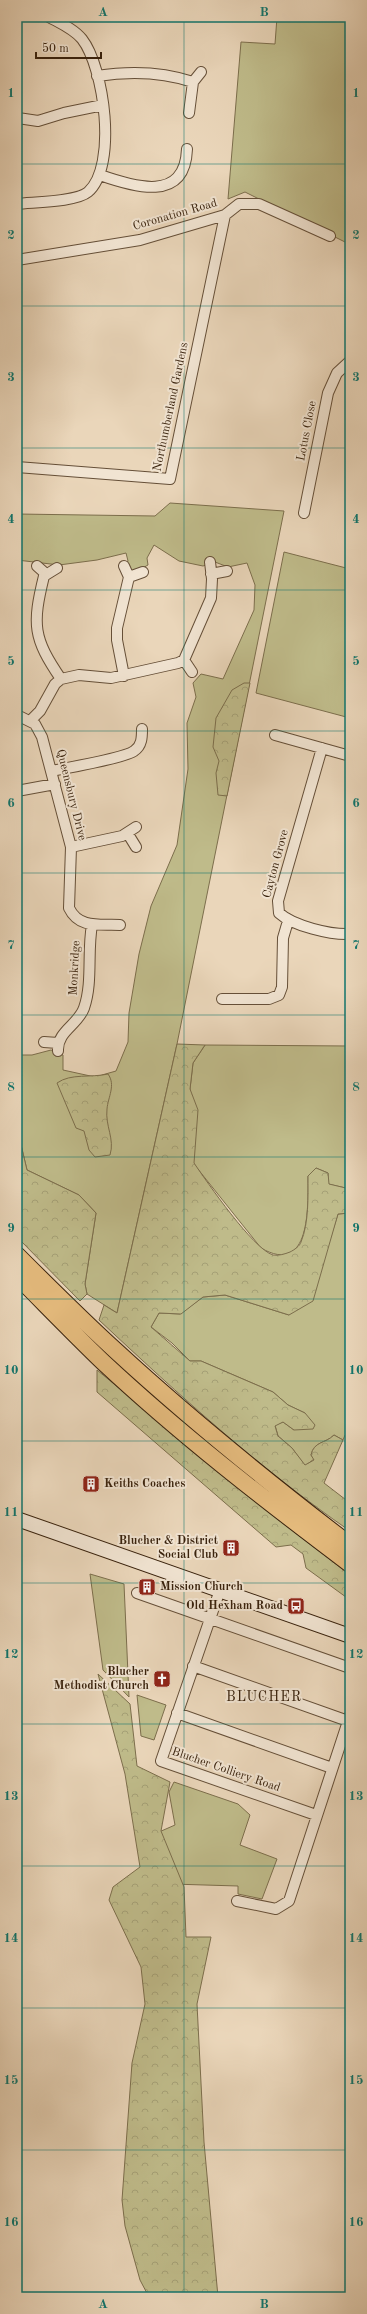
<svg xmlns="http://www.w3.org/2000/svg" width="367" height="2314" font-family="'Old Standard TT',serif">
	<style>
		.green { fill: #bfbb8a; stroke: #7c6e4c }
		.forest { fill: url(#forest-crowns); stroke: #7c6e4c }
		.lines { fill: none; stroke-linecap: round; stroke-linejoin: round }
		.minor-casing { stroke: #654f38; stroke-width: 12 }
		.secondary-casing { stroke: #39220d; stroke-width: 16 }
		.trunk-casing { stroke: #39220d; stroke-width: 18 }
		.minor { stroke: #f1e4d2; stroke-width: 10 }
		.secondary { stroke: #f1e4d2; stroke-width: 14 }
		.trunk { stroke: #e5bb7d; stroke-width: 16 }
		.grid { fill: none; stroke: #0f766e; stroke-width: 1; stroke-opacity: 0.55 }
		.labels { text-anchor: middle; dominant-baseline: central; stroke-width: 4; stroke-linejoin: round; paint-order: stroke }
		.street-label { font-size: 12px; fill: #39220d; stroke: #f1e4d2 }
		.poi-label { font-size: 12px; font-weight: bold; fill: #39220d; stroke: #f1e4d2; text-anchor: end }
		.quarter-label { font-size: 14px; letter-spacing: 1px; fill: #39220d; stroke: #f1e4d2 }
		.neatline { fill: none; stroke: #0f766e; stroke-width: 1.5 }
		.grid-label { font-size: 13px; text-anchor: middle; font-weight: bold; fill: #0f766e }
	</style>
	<defs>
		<pattern id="forest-crowns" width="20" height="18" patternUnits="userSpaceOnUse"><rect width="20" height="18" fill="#bfbb8a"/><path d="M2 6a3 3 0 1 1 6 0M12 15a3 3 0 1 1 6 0" fill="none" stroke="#a5a076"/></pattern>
	</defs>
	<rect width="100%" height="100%" fill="#ead6ba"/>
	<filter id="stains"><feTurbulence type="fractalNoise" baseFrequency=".005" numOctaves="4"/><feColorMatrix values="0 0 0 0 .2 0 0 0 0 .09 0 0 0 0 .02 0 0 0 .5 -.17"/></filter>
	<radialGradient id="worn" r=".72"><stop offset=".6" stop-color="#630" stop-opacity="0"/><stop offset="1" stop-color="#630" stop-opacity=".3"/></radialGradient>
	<path class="green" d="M 277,17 L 350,17 L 349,244 L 245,192 L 228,199 L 241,42 L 275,44 Z
		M 170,503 L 284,511 L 177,1044 L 117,1313 L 87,1294 L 85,1284 L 96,1213 L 79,1195 L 27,1170 L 17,1128 L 17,1055 L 32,1055 L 51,1050 L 63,1055 L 63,1070 L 95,1077 L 116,1071 L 128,1042 L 129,1013 L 139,954 L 151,906 L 177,845 L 188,769 L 187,723 L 196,697 L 193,683 L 201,674 L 223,679 L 254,610 L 255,585 L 247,563 L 228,567 L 215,562 L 203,566 L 179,561 L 154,545 L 147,558 L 148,565 L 130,575 L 125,566 L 128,561 L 126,553 L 97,560 L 59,565 L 17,560 L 17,514 L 155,516 Z
		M 284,552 L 350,569 L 350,718 L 256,693 Z
		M 205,1045 L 350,1046 L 350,1189 L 328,1184 L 328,1173 L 316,1168 L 308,1176 C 308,1206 311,1277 261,1248 L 193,1163 L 195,1139 L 190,1089 L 193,1063 Z
		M 350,1213 L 350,1439 L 345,1435 L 343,1440 L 334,1435 C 325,1444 314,1441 311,1455 L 314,1459 L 305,1466 L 292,1448 L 278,1436 L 275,1425 L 283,1422 L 294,1430 L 305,1413 L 288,1405 L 273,1392 L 201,1361 L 190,1361 L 172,1343 L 151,1327 L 159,1313 L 180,1314 L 203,1297 L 225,1295 L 289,1315 L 328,1246 L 338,1214 Z
		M 90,1574 L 124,1584 L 129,1697 L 103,1670 Z
		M 137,1695 L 166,1705 L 154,1740 L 141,1736 Z
		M 174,1782 L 238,1804 L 250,1815 L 240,1845 L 277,1859 L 262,1899 L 238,1894 L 238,1886 L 171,1884 L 159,1832 L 175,1825 L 169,1792 Z"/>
	<path class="forest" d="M 244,683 L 250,683 L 227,796 L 218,795 L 216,773 L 219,761 L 213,747 L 216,718 L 232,690 Z
		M 177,1044 L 205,1045 L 193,1063 L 190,1089 L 198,1110 L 194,1163 C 207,1182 253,1249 273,1255 C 278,1256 285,1254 290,1252 C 294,1250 300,1246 301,1242 C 309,1223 308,1196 308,1176 L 316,1168 L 328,1173 L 329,1184 L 350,1189 L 350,1213 L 338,1214 L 313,1301 L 289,1315 L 225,1295 L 203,1297 L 181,1314 L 159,1313 L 151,1327 L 190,1361 L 201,1361 L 273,1392 L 288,1405 L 305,1413 L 315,1425 L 313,1429 L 294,1430 L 283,1422 L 275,1426 L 278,1436 L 292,1448 L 305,1465 L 314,1460 L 311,1455 C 314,1441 325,1444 334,1435 L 343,1440 L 324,1483 L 350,1503 L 350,1531 C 260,1469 179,1395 99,1320 L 104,1305 L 117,1313 Z
		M 108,1074 C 116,1085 108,1097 107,1109 C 105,1126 115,1139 110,1155 L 95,1157 L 89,1150 L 84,1131 L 76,1128 L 57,1083 C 71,1073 91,1078 108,1074 Z
		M 17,1128 L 27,1170 L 79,1195 L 96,1213 L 85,1284 L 87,1294 L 80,1301 L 17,1237 Z
		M 97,1370 L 297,1534 L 350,1575 L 350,1600 L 306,1568 L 303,1554 L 291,1545 L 276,1547 L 97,1392 Z
		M 98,1674 L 130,1704 L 137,1766 L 170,1782 L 161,1831 L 184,1887 L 186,1937 L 211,1937 L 197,2004 L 204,2142 L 218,2297 L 149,2297 L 140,2280 L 125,2226 L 122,2200 L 132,2063 L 145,2004 L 141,1967 L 109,1900 L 113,1887 L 140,1867 L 125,1774 Z"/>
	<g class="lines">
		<defs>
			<path id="minor" d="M 97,76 C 129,71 163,72 193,82 L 201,72
				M 189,113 L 193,82
				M 18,118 L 38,121 L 64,113 L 103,105
				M 100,175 C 134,187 185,203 187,149
				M 17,204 C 34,202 76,202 88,192 C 118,166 104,67 82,39 C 74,29 60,23 49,17
				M 17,260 L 140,240 L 225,215 L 239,204 L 259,204 L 330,236
				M 17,467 L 170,479 L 225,215
				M 304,513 L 328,393 L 337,373 L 350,361
				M 37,566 L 46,574
				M 124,566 L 129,577 L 143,572
				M 57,568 L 44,576 C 32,625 33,638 61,679
				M 211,574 L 227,571
				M 184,660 L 192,672
				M 124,676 L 117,640 L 117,628 L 129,577
				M 17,715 L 35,724 L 42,737 L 71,847 L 69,908 C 79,929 100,924 120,925
				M 30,721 L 40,711 L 55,684 L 61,679 L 79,675 L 111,678 L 178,663 L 184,660 L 211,598 L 212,579 L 210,562
				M 275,735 L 350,756
				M 322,748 L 278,901 L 279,913 C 293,926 331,935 350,934
				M 51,771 C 67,768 125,758 134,751 C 142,746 142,737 142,729
				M 17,791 L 55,784
				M 128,834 L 136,847
				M 71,847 L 122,836 L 136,827
				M 222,999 L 269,999 L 279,995 L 282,987 L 283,938 L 288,921
				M 44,1042 L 58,1043
				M 58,1051 C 57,1031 78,1025 84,1008 C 93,982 87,952 92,925
				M 220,1590 L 161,1761 L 316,1815
				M 137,1593 L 350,1668
				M 193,1666 L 348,1721
				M 177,1713 L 332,1768
				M 237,1901 L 276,1909 L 289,1901 L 350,1715"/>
			<path id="secondary" d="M 17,1519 L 350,1636"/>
			<path id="trunk" d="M 17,1255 C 49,1287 81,1319 115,1350 C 190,1419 269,1483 350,1545
				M 17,1276 C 46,1305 74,1334 103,1362 C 180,1434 265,1500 350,1564"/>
		</defs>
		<use href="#minor" class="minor-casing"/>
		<use href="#secondary" class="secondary-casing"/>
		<use href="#trunk" class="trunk-casing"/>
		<use href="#minor" class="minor"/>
		<use href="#secondary" class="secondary"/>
		<use href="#trunk" class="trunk"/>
	</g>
	<path class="grid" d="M 184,17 L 184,2297M 17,164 L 350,164M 17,306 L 350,306M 17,448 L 350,448M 17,590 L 350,590M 17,731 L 350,731M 17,873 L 350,873M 17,1015 L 350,1015M 17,1157 L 350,1157M 17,1299 L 350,1299M 17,1441 L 350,1441M 17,1583 L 350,1583M 17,1724 L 350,1724M 17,1866 L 350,1866M 17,2008 L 350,2008M 17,2150 L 350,2150"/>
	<defs>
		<symbol id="building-square" viewBox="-11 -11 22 22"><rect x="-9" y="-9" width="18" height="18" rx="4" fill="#8f2418" stroke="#f1e4d2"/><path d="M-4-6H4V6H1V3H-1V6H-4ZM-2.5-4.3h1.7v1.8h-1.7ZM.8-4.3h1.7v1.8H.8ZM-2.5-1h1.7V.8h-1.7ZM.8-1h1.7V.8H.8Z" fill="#fff"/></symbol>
		<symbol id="bus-square" viewBox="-11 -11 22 22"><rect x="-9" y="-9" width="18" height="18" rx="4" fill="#8f2418" stroke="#f1e4d2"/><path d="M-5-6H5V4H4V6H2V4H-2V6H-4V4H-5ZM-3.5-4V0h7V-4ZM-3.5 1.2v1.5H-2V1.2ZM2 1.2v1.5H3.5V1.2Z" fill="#fff"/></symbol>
		<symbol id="church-square" viewBox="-11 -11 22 22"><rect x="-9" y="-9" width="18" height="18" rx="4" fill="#8f2418" stroke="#f1e4d2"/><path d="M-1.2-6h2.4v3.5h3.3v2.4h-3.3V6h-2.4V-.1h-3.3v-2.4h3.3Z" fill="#fff"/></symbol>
	</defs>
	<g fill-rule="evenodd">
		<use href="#building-square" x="81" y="1474" width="20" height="20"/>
		<use href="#building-square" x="221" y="1538" width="20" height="20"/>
		<use href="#building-square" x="137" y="1577" width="20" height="20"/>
		<use href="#bus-square" x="286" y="1596" width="20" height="20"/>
		<use href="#church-square" x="152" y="1669" width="20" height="20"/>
	</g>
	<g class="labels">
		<g class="street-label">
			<text transform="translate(175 215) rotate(-16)">Coronation Road</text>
			<text transform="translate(171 407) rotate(-78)">Northumberland Gardens</text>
			<text transform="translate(307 431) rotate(-79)">Lotus Close</text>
			<text transform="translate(71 795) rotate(76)">Queensbury Drive</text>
			<text transform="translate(276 864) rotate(-75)">Cayton Grove</text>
			<text transform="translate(75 968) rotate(-87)">Monkridge</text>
			<text transform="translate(226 1770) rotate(19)">Blucher Colliery Road</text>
		</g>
		<g class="poi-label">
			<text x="104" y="1484" text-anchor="start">Keiths Coaches</text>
			<text x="218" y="1541">Blucher &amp; District<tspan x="218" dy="14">Social Club</tspan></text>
			<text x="160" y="1587" text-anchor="start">Mission Church</text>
			<text x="283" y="1606">Old Hexham Road</text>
			<text x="149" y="1672">Blucher<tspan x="149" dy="14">Methodist Church</tspan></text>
		</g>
		<g class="quarter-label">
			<text x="264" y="1697">BLUCHER</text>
		</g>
	</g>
	<rect width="367" height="2314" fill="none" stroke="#ead6ba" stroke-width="44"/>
	<path d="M36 52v6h65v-6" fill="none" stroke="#39220d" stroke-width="2"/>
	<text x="42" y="52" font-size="12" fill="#39220d" stroke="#f1e4d2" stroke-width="3" paint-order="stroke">50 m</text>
	<rect x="22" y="22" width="323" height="2270" class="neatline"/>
	<g class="grid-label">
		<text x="103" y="16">A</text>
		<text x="264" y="16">B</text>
		<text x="11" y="97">1</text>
		<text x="356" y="97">1</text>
		<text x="11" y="239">2</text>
		<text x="356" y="239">2</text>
		<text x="11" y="381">3</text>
		<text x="356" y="381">3</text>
		<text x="11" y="523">4</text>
		<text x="356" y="523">4</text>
		<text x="11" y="665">5</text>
		<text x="356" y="665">5</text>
		<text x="11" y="807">6</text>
		<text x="356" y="807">6</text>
		<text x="11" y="949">7</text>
		<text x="356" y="949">7</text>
		<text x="11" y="1091">8</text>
		<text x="356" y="1091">8</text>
		<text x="11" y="1232">9</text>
		<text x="356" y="1232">9</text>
		<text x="11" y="1374">10</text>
		<text x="356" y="1374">10</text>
		<text x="11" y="1516">11</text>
		<text x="356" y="1516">11</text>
		<text x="11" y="1658">12</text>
		<text x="356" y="1658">12</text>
		<text x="11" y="1800">13</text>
		<text x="356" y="1800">13</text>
		<text x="11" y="1942">14</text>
		<text x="356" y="1942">14</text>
		<text x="11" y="2084">15</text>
		<text x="356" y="2084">15</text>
		<text x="11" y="2226">16</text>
		<text x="356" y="2226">16</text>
		<text x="103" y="2308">A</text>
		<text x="264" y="2308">B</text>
	</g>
	<rect width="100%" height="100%" filter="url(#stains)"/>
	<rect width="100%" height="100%" fill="url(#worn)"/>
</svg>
